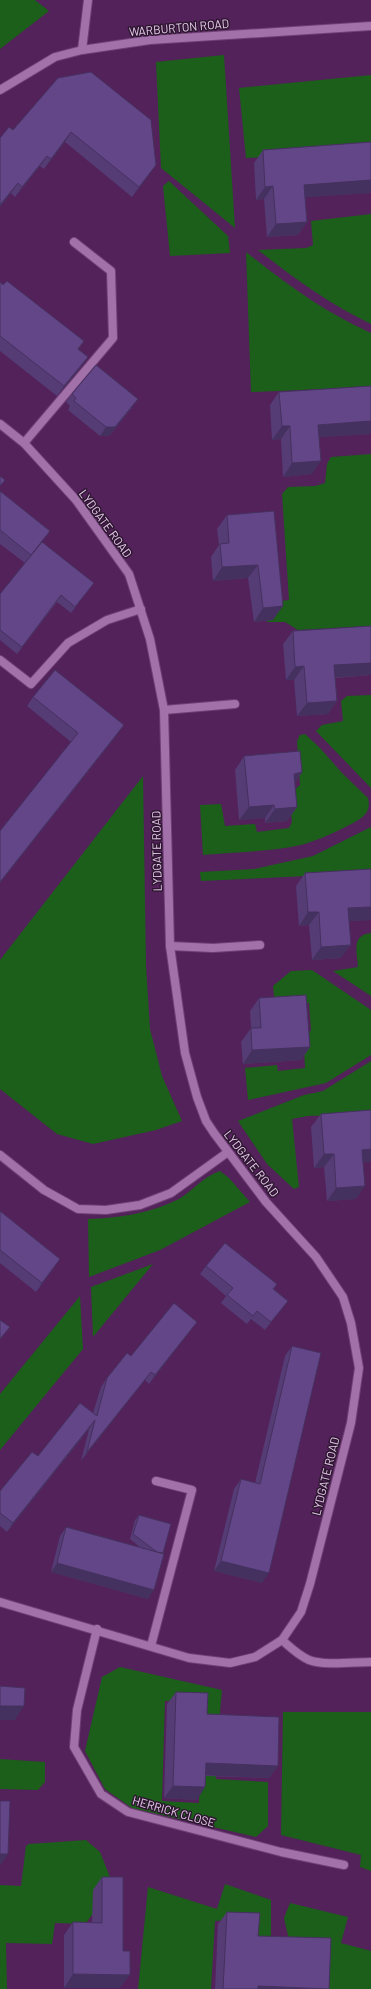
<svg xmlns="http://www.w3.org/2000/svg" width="371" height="1989" font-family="Barlow,sans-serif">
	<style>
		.green { fill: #1b5f1a }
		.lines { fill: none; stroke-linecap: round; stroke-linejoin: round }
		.service-casing { stroke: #6e4074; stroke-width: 10 }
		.minor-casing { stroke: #6e4074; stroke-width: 10 }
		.service { stroke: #a371aa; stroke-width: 8 }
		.minor { stroke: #a371aa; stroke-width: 8 }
		.wall { fill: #553c75 }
		.shaded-wall { fill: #45315f }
		.building { fill: #634688; stroke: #45315f }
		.labels { text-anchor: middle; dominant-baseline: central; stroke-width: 3; stroke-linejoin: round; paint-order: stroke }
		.street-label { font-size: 12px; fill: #e7caeb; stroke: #2d1730 }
	</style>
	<rect width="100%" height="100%" fill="#53225a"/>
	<path class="green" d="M 0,0 L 35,0 L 49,11 L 0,49 Z
		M 224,55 L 235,228 L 161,168 L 156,62 Z
		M 371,75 L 371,151 L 246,158 L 239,88 Z
		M 169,181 L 228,236 L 230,253 L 170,256 L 163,186 Z
		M 371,214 L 371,324 C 329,304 294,278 258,250 L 306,248 L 313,245 L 311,221 Z
		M 246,252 C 286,284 324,312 371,333 L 371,387 L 251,392 Z
		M 371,454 L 371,626 L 298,630 L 285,622 L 267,622 L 265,603 L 289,600 L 282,494 L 288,487 L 315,486 L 325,483 L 327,464 L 331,457 Z
		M 371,695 L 371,788 L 316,731 L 322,725 L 343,721 L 341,701 L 347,696 Z
		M 305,734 L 320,748 L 342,773 L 368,798 C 371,811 365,816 355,822 C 338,831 319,840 301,845 C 269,852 235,852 203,855 L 200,805 L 221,804 L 225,826 L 255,824 L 257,832 L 289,828 L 292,822 L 289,794 L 300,785 L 297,741 L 300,735 Z
		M 143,776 L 146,966 L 150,1029 L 162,1076 L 182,1121 L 156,1130 L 93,1144 L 57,1134 L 0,1089 L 0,960 Z
		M 371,827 L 371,873 L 201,881 L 200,872 L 254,869 L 313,856 Z
		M 371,933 L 371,996 L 333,971 L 358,967 C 357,952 351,935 371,933 Z
		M 312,970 L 371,1010 L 371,1055 L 326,1083 L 248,1100 L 245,1068 L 277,1065 L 278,1071 L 305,1068 L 303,1033 L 311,1031 L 309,1003 L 275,1005 L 273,986 L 291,971 Z
		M 371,1061 L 371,1114 L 308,1116 L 292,1119 L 299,1187 L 294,1189 L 267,1164 L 238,1121 L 304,1095 L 323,1091 Z
		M 220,1171 L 229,1178 L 250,1202 L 160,1250 L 89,1277 L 88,1219 C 119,1218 151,1213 179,1199 C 194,1190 201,1178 220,1171 Z
		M 153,1264 L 93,1337 L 91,1287 Z
		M 80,1296 L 83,1349 L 0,1450 L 0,1394 Z
		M 120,1667 L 222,1690 L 219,1723 L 204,1740 L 205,1701 L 165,1701 L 162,1801 L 199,1803 L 200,1763 L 216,1763 L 216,1779 L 268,1782 L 268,1826 L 256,1837 L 132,1808 L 105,1789 L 85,1751 L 102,1677 Z
		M 283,1712 L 371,1712 L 371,1871 L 360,1867 L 361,1855 L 281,1835 Z
		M 0,1759 L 45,1762 L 45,1782 L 38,1790 L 0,1789 Z
		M 86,1840 L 100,1852 L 122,1907 C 104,1909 95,1907 86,1924 L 55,1923 L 52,1944 L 6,1943 L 7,1989 L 0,1989 L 0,1885 L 21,1886 L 26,1846 L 29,1844 Z
		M 225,1884 L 271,1900 L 271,1943 L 258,1958 L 256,1918 L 215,1921 L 211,1989 L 138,1989 L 148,1887 L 217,1909 Z
		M 290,1903 L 348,1917 L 341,1943 L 371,1951 L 371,1989 L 325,1989 L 290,1944 L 284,1918 Z"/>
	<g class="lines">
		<defs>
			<path id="service" d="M 82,50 L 88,0
				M 0,660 L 31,684 L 68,643 L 107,620 L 141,609
				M 164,710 L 235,704
				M 170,946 L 213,948 L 260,945
				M 282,1640 C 290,1647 298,1655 309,1660 C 325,1666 354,1662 371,1662
				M 151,1646 L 192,1490 L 156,1481"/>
			<path id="minor" d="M 0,90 L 55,57 L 82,50 L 150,40 L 371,26
				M 0,424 L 24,443 L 76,500 L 129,574 L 150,639 L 164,710 L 170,946 L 185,1053 L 197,1097 L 206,1121 L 214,1133 L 266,1202 L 316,1257 L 343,1297 L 351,1323 L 359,1368 L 351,1423 L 310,1584 L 301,1612 L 282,1640 L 255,1657 L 230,1663 L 189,1658 L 0,1602
				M 24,443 L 113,338 L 111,271 L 74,242
				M 0,1155 L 44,1190 L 78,1209 L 106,1210 L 140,1205 L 171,1193 L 228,1152
				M 97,1629 L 77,1710 L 74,1747 L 101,1794 L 128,1812 L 281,1852 L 344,1865"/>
		</defs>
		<use href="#service" class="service-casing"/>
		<use href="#minor" class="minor-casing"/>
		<use href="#service" class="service"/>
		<use href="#minor" class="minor"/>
	</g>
	<path class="wall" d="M 58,78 L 149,175 L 132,197 L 65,142 L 44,169 L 40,166 L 15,197 L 11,193 L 0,207 L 0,138 L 13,130 Z
		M 371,142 L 371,193 L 305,197 L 307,222 L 298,235 L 267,237 L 264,199 L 256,200 L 254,163 L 263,150 Z
		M 0,282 L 84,341 L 78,350 L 81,367 L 57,396 L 0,351 Z
		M 371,386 L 371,434 L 319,437 L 312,474 L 283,477 L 281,439 L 272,440 L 270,405 L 279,392 Z
		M 72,394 L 132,408 L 109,436 L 100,436 L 68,410 L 70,406 L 66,402 Z
		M 0,491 L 42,542 L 89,589 L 71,613 L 57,602 L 17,654 L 0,640 L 0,594 L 25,563 L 0,544 Z
		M 274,511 L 273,620 L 254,622 L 248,578 L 213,581 L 211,557 L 219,545 L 217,529 L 227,515 Z
		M 371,626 L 371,675 L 335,678 L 337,701 L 328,714 L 297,716 L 294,680 L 286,680 L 283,644 L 293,631 Z
		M 33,697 L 117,735 L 0,883 L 0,831 L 71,742 L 27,706 Z
		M 244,756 L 302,772 L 294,784 L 297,807 L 287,821 L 265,823 L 265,818 L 239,820 L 235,770 Z
		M 371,869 L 371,920 L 349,921 L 341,958 L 312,960 L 309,925 L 299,926 L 296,886 L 305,873 Z
		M 259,998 L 310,1047 L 301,1060 L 243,1064 L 241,1042 L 251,1028 L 250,1011 Z
		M 371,1110 L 371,1162 L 363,1162 L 356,1199 L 327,1201 L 324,1167 L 314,1168 L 311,1127 L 321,1114 Z
		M 0,1211 L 54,1268 L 36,1292 L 0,1263 Z
		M 206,1266 L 277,1284 L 274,1289 L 288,1301 L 282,1309 L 265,1330 L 251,1319 L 247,1324 L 221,1303 L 226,1296 L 200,1274 Z
		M 197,1322 L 191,1330 L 149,1384 L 145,1380 L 81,1461 L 89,1429 L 7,1532 L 0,1526 L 0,1491 L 38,1456 L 93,1413 L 101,1387 L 107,1378 L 131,1356 Z
		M 292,1346 L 262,1583 L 214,1571 L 234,1489 L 241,1479 L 255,1483 L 285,1356 Z
		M 139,1515 L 171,1524 L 148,1599 L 51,1572 L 60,1536 L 66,1527 L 141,1548 L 130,1539 L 135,1520 Z
		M 176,1692 L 207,1714 L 278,1766 L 269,1778 L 206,1776 L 197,1800 L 164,1798 L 167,1704 Z
		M 102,1877 L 123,1951 L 120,1988 L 64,1988 L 64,1935 L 73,1922 L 92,1922 L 93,1890 Z
		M 227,1912 L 258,1936 L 329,1989 L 215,1989 L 218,1924 Z"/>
	<path class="shaded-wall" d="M 71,132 L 65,142 L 44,169 L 51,159 Z
		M 47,156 L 40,166 L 15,197 L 22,187 Z
		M 156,165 L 149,175 L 132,197 L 139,187 Z
		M 371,180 L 371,193 L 295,198 L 304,185 Z
		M 18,183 L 11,193 L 0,207 L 0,205 Z
		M 273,186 L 264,199 L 256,200 L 265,187 Z
		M 307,222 L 298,235 L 267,237 L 276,224 Z
		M 88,357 L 81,367 L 57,396 L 64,386 Z
		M 138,399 L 132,408 L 109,436 L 100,436 L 106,427 Z
		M 371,421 L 371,434 L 309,438 L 318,425 Z
		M 282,426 L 290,426 L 281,439 L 272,440 Z
		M 321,461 L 312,474 L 283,477 L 292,463 Z
		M 258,565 L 248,578 L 213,581 L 222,567 Z
		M 283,606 L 273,620 L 254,622 L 263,608 Z
		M 371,663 L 371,675 L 325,678 L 334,665 Z
		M 304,666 L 294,680 L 286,680 L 295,667 Z
		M 337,701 L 328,714 L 297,716 L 307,703 Z
		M 124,725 L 117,735 L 0,883 L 0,882 Z
		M 302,772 L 293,786 L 294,774 Z
		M 274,805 L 265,818 L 239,820 L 249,807 Z
		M 297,807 L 287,821 L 265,823 L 275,809 Z
		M 371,907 L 371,920 L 339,922 L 348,908 Z
		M 308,912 L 319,912 L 309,925 L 299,926 Z
		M 351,945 L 341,958 L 312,960 L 321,947 Z
		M 310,1047 L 301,1060 L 243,1064 L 252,1050 Z
		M 371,1149 L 371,1162 L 352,1163 L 362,1150 Z
		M 324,1154 L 334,1154 L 324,1167 L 314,1168 Z
		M 365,1186 L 356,1199 L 327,1201 L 336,1188 Z
		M 60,1259 L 54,1268 L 36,1292 L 42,1283 Z
		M 288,1301 L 282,1309 L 265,1330 L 271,1322 Z
		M 197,1322 L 191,1330 L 149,1384 L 155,1375 Z
		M 151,1372 L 145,1380 L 81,1461 L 87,1452 Z
		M 95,1420 L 89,1429 L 7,1532 L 13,1523 Z
		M 221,1561 L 269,1573 L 262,1583 L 214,1571 Z
		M 57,1563 L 154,1590 L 148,1599 L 51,1572 Z
		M 0,1706 L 24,1706 L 15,1720 L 0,1720 Z
		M 206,1763 L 278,1766 L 269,1778 L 198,1775 Z
		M 173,1786 L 205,1787 L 197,1800 L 164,1798 Z
		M 0,1854 L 8,1854 L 0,1866 Z
		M 73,1974 L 130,1975 L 120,1988 L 64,1988 Z
		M 258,1986 L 315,1989 L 256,1989 Z"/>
	<path class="building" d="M 91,72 L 151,120 L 156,165 L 139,187 L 71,132 L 51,159 L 47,156 L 22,187 L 18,183 L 0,205 L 0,138 L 9,127 L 13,130 L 58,78 Z
		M 371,142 L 371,180 L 304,185 L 307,222 L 276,224 L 273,186 L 265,187 L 263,150 Z
		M 7,281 L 84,341 L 78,349 L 88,357 L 64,386 L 0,336 L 0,282 L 3,285 Z
		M 96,365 L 138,399 L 115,427 L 106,427 L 74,401 L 76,398 L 72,394 Z
		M 371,386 L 371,421 L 318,425 L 321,461 L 292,463 L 290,426 L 282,426 L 279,392 Z
		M 0,476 L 5,480 L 0,486 Z
		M 0,491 L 50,531 L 31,555 L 0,530 Z
		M 274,511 L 283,606 L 263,608 L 258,565 L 222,567 L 220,544 L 229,543 L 227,515 Z
		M 42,542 L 94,583 L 75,607 L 61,595 L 22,647 L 0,630 L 0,594 Z
		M 371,626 L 371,663 L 334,665 L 337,701 L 307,703 L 304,666 L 295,667 L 293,631 Z
		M 55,670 L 124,725 L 0,882 L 0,831 L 78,733 L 33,697 Z
		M 300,751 L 302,772 L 294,774 L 297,807 L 275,809 L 274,805 L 249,807 L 244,756 Z
		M 371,869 L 371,907 L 348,908 L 351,945 L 321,947 L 319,912 L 308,912 L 305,873 Z
		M 306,995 L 310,1047 L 252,1050 L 251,1028 L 261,1028 L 259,998 Z
		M 371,1110 L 371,1149 L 362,1150 L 365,1186 L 336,1188 L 334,1154 L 324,1154 L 321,1114 Z
		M 0,1211 L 60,1259 L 42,1283 L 0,1250 Z
		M 225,1243 L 277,1284 L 273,1289 L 288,1301 L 271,1322 L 257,1311 L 253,1316 L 227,1295 L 233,1288 L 206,1266 Z
		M 174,1303 L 197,1322 L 155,1375 L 151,1372 L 87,1452 L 95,1420 L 13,1523 L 0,1513 L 0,1491 L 32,1452 L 38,1456 L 80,1403 L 97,1416 L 107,1378 L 127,1353 L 131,1356 Z
		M 0,1320 L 10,1327 L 0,1339 Z
		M 292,1346 L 321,1353 L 269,1573 L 221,1561 L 241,1479 L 260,1484 Z
		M 139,1515 L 171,1524 L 163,1553 L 157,1552 L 133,1534 Z
		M 66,1527 L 164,1554 L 154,1590 L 57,1563 Z
		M 0,1686 L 25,1688 L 24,1706 L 0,1706 Z
		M 176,1692 L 208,1693 L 207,1714 L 279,1717 L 278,1766 L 206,1763 L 205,1787 L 173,1786 Z
		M 0,1801 L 10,1801 L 8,1854 L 0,1854 Z
		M 102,1877 L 123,1877 L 123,1951 L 130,1951 L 130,1975 L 73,1974 L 73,1922 L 102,1923 Z
		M 227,1912 L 260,1913 L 258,1936 L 331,1938 L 329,1989 L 258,1986 L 258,1989 L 223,1989 Z"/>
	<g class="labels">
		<g class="street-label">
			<text transform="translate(179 27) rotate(-5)">WARBURTON ROAD</text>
			<text transform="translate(106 523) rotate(54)">LYDGATE ROAD</text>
			<text transform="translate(156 851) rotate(-91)">LYDGATE ROAD</text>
			<text transform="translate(252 1163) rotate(52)">LYDGATE ROAD</text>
			<text transform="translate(325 1476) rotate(-76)">LYDGATE ROAD</text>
			<text transform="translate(174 1811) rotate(16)">HERRICK CLOSE</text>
		</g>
	</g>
</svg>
